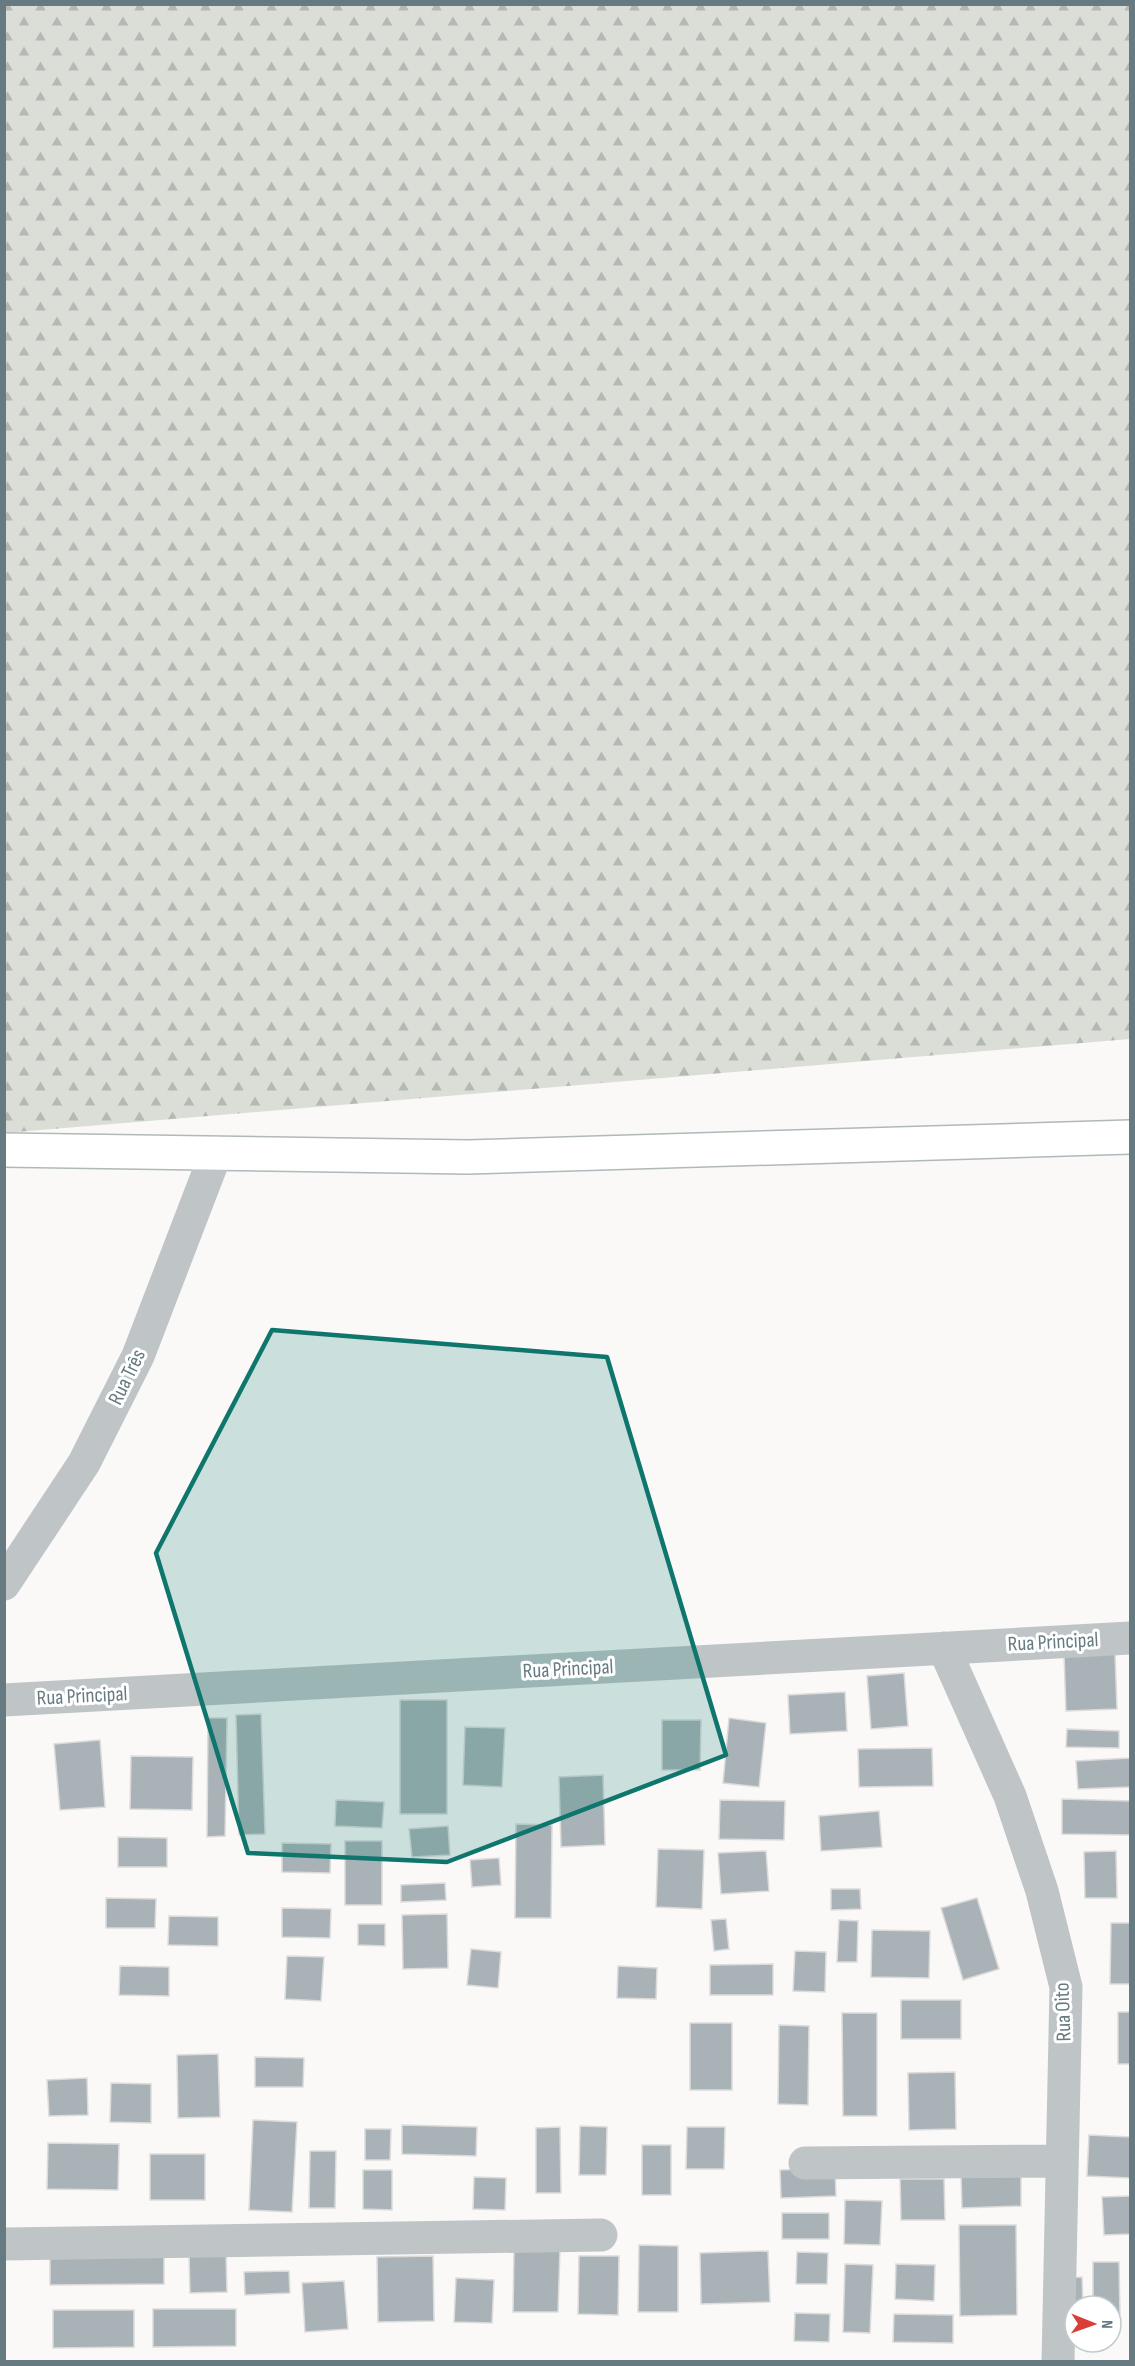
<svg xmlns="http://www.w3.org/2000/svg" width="1135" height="2366" font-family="'Sofia Sans Condensed',sans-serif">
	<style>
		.forest { fill: url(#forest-firs) }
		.building { fill: #a9b3b7; stroke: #dcdbda; stroke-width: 1.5 }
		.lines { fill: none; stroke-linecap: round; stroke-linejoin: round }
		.primary-casing { stroke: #b1b8ba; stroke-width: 36 }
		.minor { stroke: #bfc5c7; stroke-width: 33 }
		.primary { stroke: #fff; stroke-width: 33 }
		.marked { fill: #0f766e; fill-opacity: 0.2; stroke: #0f766e; stroke-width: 4.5; stroke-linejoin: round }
		.labels { text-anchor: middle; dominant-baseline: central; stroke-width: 6; stroke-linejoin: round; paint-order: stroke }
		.street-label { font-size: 21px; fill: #667a81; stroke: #fff }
	</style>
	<defs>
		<pattern id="forest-firs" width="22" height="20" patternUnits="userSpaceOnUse" patternTransform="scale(1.5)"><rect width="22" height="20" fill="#dbded7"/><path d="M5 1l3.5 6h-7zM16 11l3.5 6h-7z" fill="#b5b9b4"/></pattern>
	</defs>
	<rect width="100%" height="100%" fill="#faf9f8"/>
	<path class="forest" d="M 5,4 L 1130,5 L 1130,1039 L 5,1133 Z"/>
	<path class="building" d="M 1115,1653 L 1117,1709 L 1066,1711 L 1064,1655 Z
		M 904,1673 L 908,1726 L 871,1729 L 867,1676 Z
		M 845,1692 L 847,1731 L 790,1734 L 788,1695 Z
		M 400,1700 L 447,1700 L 447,1814 L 400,1814 Z
		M 261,1714 L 265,1834 L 239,1835 L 236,1715 Z
		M 208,1718 L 227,1718 L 225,1836 L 207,1837 Z
		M 729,1718 L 766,1723 L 759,1787 L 723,1783 Z
		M 662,1720 L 701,1720 L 700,1770 L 662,1770 Z
		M 465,1727 L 505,1728 L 502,1787 L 463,1785 Z
		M 1067,1729 L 1119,1731 L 1119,1748 L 1066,1747 Z
		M 100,1740 L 105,1807 L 60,1810 L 54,1744 Z
		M 932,1748 L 933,1786 L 859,1787 L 858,1749 Z
		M 131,1756 L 193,1757 L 192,1810 L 130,1809 Z
		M 1130,1758 L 1130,1787 L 1078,1789 L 1076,1761 Z
		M 603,1775 L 605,1845 L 561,1847 L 559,1777 Z
		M 1062,1799 L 1130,1801 L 1130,1835 L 1062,1834 Z
		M 336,1800 L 384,1802 L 382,1828 L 335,1826 Z
		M 720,1800 L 785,1801 L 784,1840 L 719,1839 Z
		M 879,1811 L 882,1847 L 821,1851 L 819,1816 Z
		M 516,1824 L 552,1825 L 551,1918 L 515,1918 Z
		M 448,1826 L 450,1855 L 412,1857 L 409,1829 Z
		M 118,1837 L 167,1838 L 167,1867 L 118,1867 Z
		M 345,1841 L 382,1841 L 382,1905 L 345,1905 Z
		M 282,1843 L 331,1844 L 330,1873 L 282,1872 Z
		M 658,1849 L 704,1850 L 702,1909 L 656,1907 Z
		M 766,1851 L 769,1891 L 721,1894 L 718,1853 Z
		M 1116,1851 L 1117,1898 L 1085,1898 L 1084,1852 Z
		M 499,1858 L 501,1885 L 472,1887 L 470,1860 Z
		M 445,1883 L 446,1900 L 401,1902 L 401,1885 Z
		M 831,1889 L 860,1889 L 861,1909 L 831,1910 Z
		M 106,1898 L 156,1899 L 155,1928 L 106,1928 Z
		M 977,1898 L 999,1969 L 963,1980 L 941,1908 Z
		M 282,1908 L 331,1909 L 330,1938 L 282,1937 Z
		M 447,1914 L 448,1968 L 403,1969 L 402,1915 Z
		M 169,1916 L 218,1917 L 218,1946 L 168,1945 Z
		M 726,1919 L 729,1949 L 714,1951 L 711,1920 Z
		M 839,1920 L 858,1921 L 857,1962 L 837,1962 Z
		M 1111,1923 L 1130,1923 L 1130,1984 L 1110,1984 Z
		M 358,1924 L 385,1924 L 385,1946 L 358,1945 Z
		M 872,1930 L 930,1931 L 929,1978 L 871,1977 Z
		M 471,1949 L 501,1952 L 498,1988 L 467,1985 Z
		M 795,1951 L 826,1952 L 825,1992 L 793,1991 Z
		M 287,1956 L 324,1957 L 321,2001 L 285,1999 Z
		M 773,1964 L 773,1995 L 710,1995 L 710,1965 Z
		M 120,1966 L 169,1967 L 169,1996 L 119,1995 Z
		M 618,1966 L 657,1968 L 656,1999 L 617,1998 Z
		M 901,2000 L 961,2000 L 961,2039 L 901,2039 Z
		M 1118,2012 L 1130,2012 L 1130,2064 L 1118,2064 Z
		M 842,2013 L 877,2013 L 877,2116 L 843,2116 Z
		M 690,2023 L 732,2023 L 732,2090 L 690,2090 Z
		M 779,2025 L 809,2026 L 808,2105 L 778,2104 Z
		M 218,2054 L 220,2117 L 178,2118 L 177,2055 Z
		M 255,2057 L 304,2058 L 303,2087 L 255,2087 Z
		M 955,2072 L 956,2129 L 909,2130 L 908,2073 Z
		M 87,2078 L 88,2115 L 49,2116 L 47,2080 Z
		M 111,2083 L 151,2084 L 151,2123 L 110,2122 Z
		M 253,2120 L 297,2122 L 292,2212 L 249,2210 Z
		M 402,2125 L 477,2127 L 476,2156 L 402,2154 Z
		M 580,2126 L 607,2127 L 606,2175 L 579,2175 Z
		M 560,2127 L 561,2193 L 536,2193 L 536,2128 Z
		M 687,2127 L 725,2127 L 724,2169 L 686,2169 Z
		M 365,2129 L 391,2129 L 390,2160 L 365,2160 Z
		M 1089,2135 L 1130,2137 L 1130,2178 L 1087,2176 Z
		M 48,2143 L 119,2144 L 118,2190 L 47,2189 Z
		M 642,2145 L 671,2145 L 671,2195 L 642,2195 Z
		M 310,2151 L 336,2151 L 335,2208 L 309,2208 Z
		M 150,2154 L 205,2154 L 205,2200 L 150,2200 Z
		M 835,2168 L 836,2196 L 781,2198 L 780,2170 Z
		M 363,2170 L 392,2170 L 392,2210 L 363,2209 Z
		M 1021,2172 L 1021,2206 L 962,2208 L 961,2175 Z
		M 474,2177 L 506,2178 L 505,2210 L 473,2209 Z
		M 900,2179 L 944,2179 L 945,2220 L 901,2220 Z
		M 1130,2196 L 1130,2234 L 1104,2235 L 1102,2197 Z
		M 845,2200 L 882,2201 L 880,2245 L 844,2244 Z
		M 782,2213 L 829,2213 L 829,2239 L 782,2239 Z
		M 959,2225 L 1016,2225 L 1017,2315 L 960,2316 Z
		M 639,2245 L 678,2246 L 678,2312 L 638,2312 Z
		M 514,2249 L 560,2249 L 558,2312 L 513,2312 Z
		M 768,2251 L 770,2302 L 701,2304 L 700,2253 Z
		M 164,2252 L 164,2284 L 50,2285 L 50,2253 Z
		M 797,2252 L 828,2253 L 827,2284 L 796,2284 Z
		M 226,2253 L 227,2292 L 190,2293 L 189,2254 Z
		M 433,2256 L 434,2321 L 378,2322 L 377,2257 Z
		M 579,2256 L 619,2256 L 618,2315 L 578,2314 Z
		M 1093,2262 L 1119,2262 L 1120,2315 L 1111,2315 L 1111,2306 L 1093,2306 Z
		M 845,2264 L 873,2265 L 870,2333 L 843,2332 Z
		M 896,2264 L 935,2265 L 934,2301 L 895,2299 Z
		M 289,2271 L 290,2293 L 245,2295 L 244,2272 Z
		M 1082,2277 L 1083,2306 L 1075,2306 L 1065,2278 Z
		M 456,2278 L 494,2280 L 492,2323 L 454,2322 Z
		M 344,2281 L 348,2329 L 305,2332 L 302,2283 Z
		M 153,2309 L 236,2309 L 236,2346 L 153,2347 Z
		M 53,2310 L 134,2310 L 134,2347 L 53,2348 Z
		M 795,2313 L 830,2314 L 829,2342 L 794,2341 Z
		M 894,2314 L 953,2315 L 953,2343 L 893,2342 Z"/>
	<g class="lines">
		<defs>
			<path id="primary" d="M 4,1150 L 468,1157 L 1130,1137"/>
		</defs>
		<use href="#primary" class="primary-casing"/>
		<path class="minor" d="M 4,1584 L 84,1463 L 138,1356 L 216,1153
			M 944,1648 L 1010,1796 L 1042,1891 L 1066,1987 L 1058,2362
			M 4,1700 L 1130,1638
			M 805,2163 L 1062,2161
			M 4,2244 L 601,2235"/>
		<use href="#primary" class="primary"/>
	</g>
	<path class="marked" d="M 272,1330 L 607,1357 L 726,1755 L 447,1862 L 248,1853 L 156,1553 Z"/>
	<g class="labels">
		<g class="street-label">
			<text transform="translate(127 1377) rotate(-64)">Rua Três</text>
			<text transform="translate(1053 1642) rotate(-3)">Rua Principal</text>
			<text transform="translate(568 1669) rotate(-3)">Rua Principal</text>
			<text transform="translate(82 1696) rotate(-3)">Rua Principal</text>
			<text transform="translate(1063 2012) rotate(-92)">Rua Oito</text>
		</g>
	</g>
	<rect width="1135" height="2366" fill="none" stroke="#667a81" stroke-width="12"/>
	<g transform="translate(1093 2324) rotate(91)"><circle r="28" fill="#ffffff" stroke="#c2cacd" stroke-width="1.5"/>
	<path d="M0-4.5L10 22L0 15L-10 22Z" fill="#d93e39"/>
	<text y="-9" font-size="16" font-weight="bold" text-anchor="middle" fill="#667a81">N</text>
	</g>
</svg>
